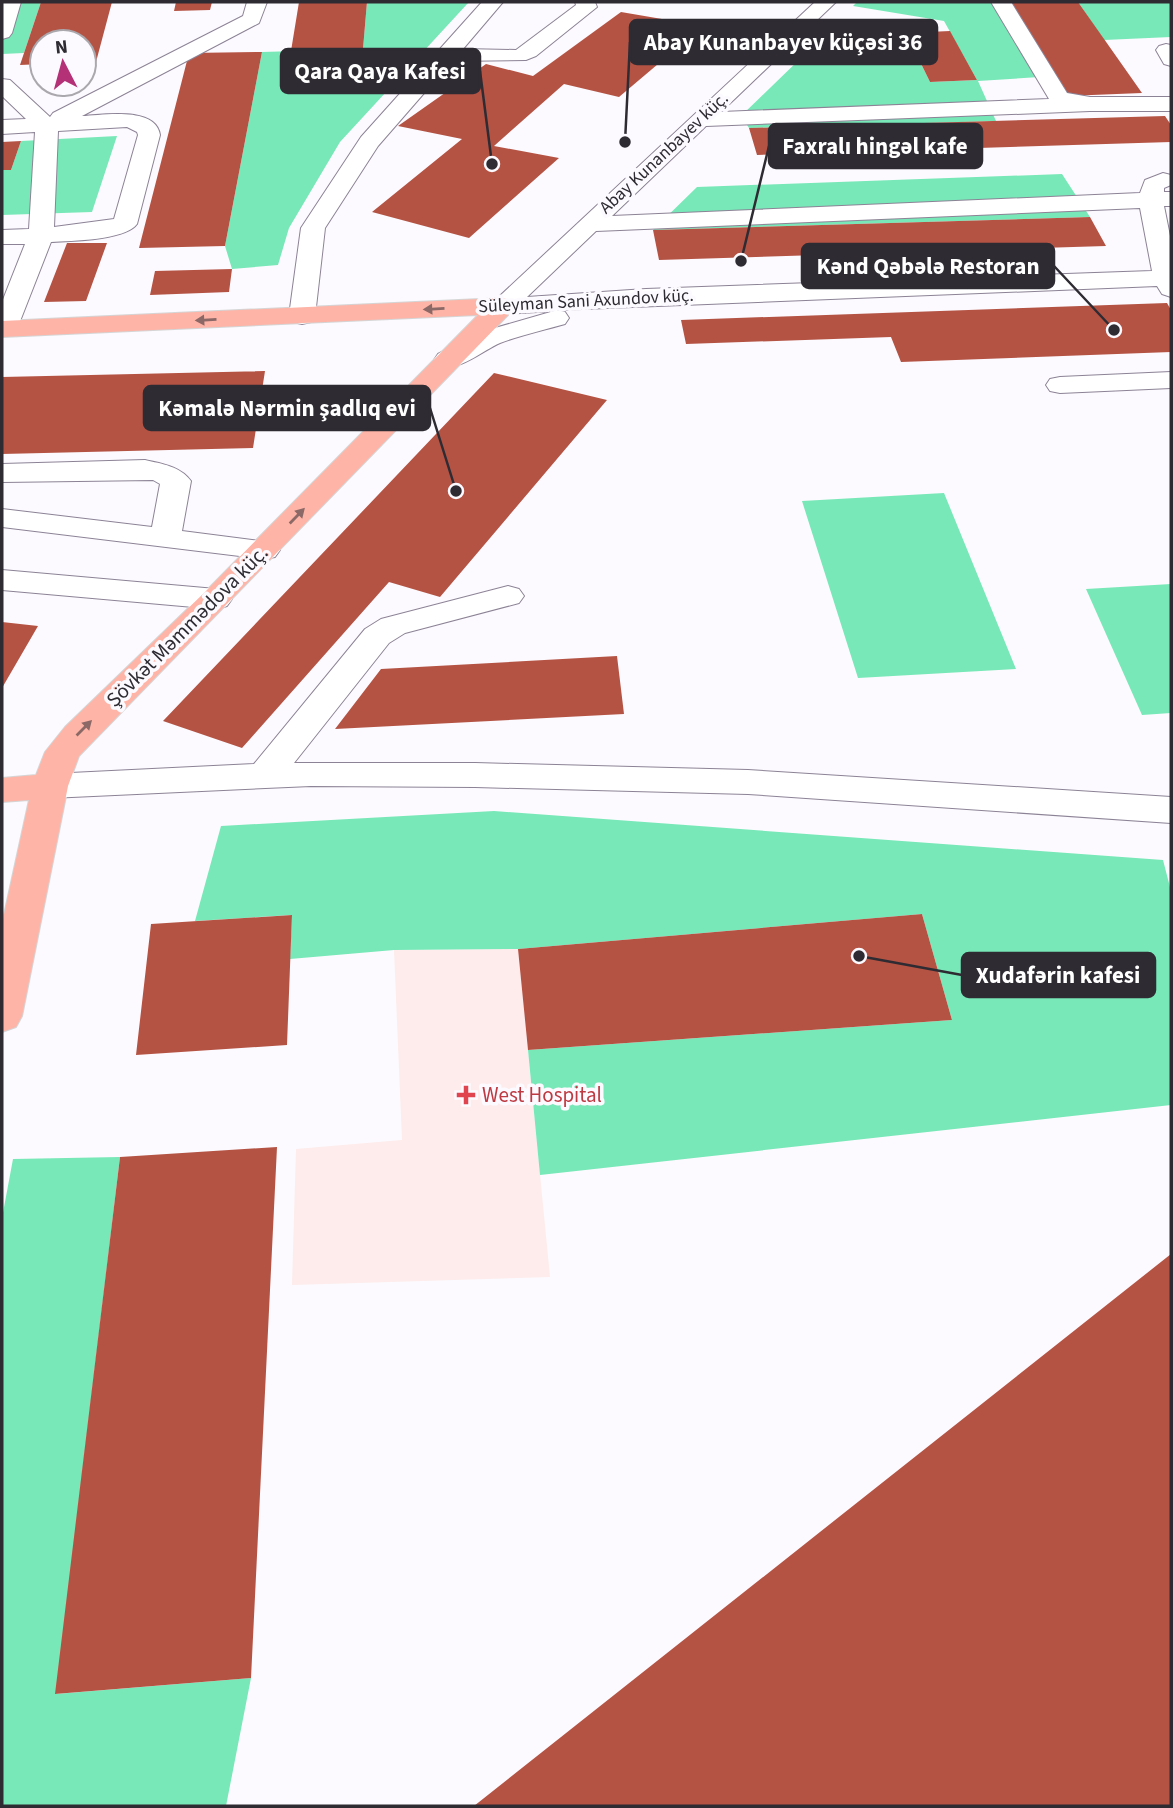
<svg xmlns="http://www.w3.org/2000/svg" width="1173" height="1808" font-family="'Source Sans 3',sans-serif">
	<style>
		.medical { fill: #fdeceb }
		.green { fill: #78e8b8 }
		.building { fill: #b45344 }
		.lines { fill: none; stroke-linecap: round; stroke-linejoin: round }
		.minor-casing { stroke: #8c8396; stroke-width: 2 }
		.major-casing { stroke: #d5d5d6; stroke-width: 2 }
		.minor { fill: #fff; fill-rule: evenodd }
		.major { fill: #feb4a6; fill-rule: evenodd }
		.oneway { fill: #8c6967 }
		.health-dot { fill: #e0444e; stroke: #fcfafe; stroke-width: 2.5 }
		.labels { text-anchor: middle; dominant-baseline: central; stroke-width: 7; stroke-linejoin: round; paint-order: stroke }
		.far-street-label { font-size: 18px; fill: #2f2b33; stroke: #fcfafe }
		.street-label { font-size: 21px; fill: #2f2b33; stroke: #fcfafe }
		.health-label { font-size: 21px; fill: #be3a42; stroke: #fcfafe; text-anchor: start }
		.leader { fill: none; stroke: #2f2b33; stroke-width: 2.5 }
		.callout-dot { fill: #2f2b33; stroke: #fcfafe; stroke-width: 2.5 }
		.callout { fill: #2f2b33; stroke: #2f2b33; stroke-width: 2.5 }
		.callout-label { font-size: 23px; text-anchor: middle; font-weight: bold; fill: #fff }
	</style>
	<rect width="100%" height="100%" fill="#fcfafe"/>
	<path class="medical" d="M 518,949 L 550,1277 L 292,1285 L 296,1149 L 402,1140 L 394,950 Z"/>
	<path class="green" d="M 2,2 L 41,2 L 24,53 L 2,54 Z
		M 367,2 L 469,2 L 340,142 L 289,228 L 278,265 L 232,269 L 225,246 L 262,52 L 363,49 Z
		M 857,2 L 1008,2 L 1055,76 L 978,81 L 996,121 L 749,128 L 741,116 L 838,22 L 906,33 L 930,82 L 977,80 L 944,21 L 853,6 Z
		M 1078,2 L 1171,2 L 1171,37 L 1104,40 Z
		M 117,136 L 92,212 L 2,215 L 2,170 L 11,170 L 21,141 Z
		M 1062,174 L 1090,217 L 653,230 L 697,187 Z
		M 944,493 L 1016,669 L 858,678 L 802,501 Z
		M 1171,584 L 1171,713 L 1142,715 L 1086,589 Z
		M 494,811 L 1163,860 L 1171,891 L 1171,1105 L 540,1175 L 528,1050 L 952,1020 L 922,914 L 518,949 L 394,950 L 290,959 L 292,915 L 195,921 L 221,826 Z
		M 120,1157 L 56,1694 L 251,1678 L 226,1806 L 2,1806 L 2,1218 L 13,1159 Z"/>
	<path class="building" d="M 41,2 L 112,2 L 96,62 L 84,63 L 84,42 L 42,42 L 42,64 L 20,65 Z
		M 176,2 L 212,2 L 210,10 L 174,11 Z
		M 299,2 L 367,2 L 363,49 L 291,51 Z
		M 1008,2 L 1078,2 L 1142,93 L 1067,96 Z
		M 621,12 L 703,26 L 619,97 L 564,84 L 494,146 L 559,158 L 469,238 L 372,212 L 462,139 L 398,126 L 486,64 L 533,76 Z
		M 950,31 L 977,80 L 930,82 L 906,33 Z
		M 262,52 L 225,246 L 139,248 L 189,53 Z
		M 1165,116 L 1171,125 L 1171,142 L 757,155 L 749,128 Z
		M 21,141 L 11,170 L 2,170 L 2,142 Z
		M 1090,217 L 1106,246 L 659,260 L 653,230 Z
		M 67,243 L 107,243 L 86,301 L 44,302 Z
		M 232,269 L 229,292 L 150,295 L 155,271 Z
		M 1167,303 L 1171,310 L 1171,352 L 901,362 L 891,337 L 686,344 L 681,320 Z
		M 265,371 L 253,448 L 2,454 L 2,377 Z
		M 494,373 L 607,400 L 440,597 L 389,582 L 242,748 L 163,721 Z
		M 2,622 L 38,626 L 2,688 Z
		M 617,656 L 624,714 L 335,729 L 381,669 Z
		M 922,914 L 952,1020 L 528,1050 L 518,949 Z
		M 292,915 L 287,1045 L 136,1055 L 151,924 Z
		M 277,1147 L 251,1678 L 55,1694 L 120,1157 Z
		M 1171,1254 L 1171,1806 L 474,1806 Z"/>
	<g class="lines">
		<defs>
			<path id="minor" d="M 2,2 L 21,2 L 12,33 L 9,37 L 2,39 Z
				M 247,2 L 267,2 L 259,23 L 82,116 C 103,115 156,106 160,135 L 137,224 C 126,240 71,241 51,242 L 17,329 L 13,335 L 2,336 L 2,302 L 25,244 L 2,244 L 2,230 L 29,229 L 35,132 L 2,134 L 2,120 L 26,119 L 2,96 L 2,79 L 10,80 L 50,117 L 53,113 L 243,16 ZM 127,127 L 137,132 L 138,135 L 114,219 L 54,227 L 58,131 Z
				M 482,2 L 503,2 L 463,49 L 516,50 L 576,5 L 575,2 L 595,2 L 597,7 L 536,56 L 526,60 L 452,61 L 378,146 L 325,228 L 315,316 L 311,322 L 302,324 L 293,322 L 289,316 L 301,228 L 361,137 Z
				M 815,2 L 836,2 L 721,112 L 1049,99 L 991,2 L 1011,2 L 1067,93 L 1090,97 L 1171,97 L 1171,111 L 1090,111 L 706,126 L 612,216 L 1140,193 L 1145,180 L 1163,173 L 1171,175 L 1171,185 L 1164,188 L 1164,192 L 1171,192 L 1171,206 L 1164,206 L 1171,241 L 1171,297 L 1162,294 L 1157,286 L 557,310 L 565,312 L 569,318 L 565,324 C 544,330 521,335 500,343 C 480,352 461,371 438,366 L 434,360 L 438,354 L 481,332 L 554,311 L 502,314 L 493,312 L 489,306 ZM 1140,208 L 1152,271 L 646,289 L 527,297 L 596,231 Z
				M 1166,44 L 1171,45 L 1171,66 L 1164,64 L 1156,50 L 1159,46 Z
				M 1171,372 L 1171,388 L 1060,393 L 1050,391 L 1046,385 L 1050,379 L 1060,377 Z
				M 145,460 C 162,464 180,466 191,481 L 182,531 L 275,543 L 280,550 L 275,557 L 264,559 L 2,527 L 2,509 L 152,527 L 160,484 L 153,480 L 2,482 L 2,464 Z
				M 2,570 L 216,589 L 227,592 L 232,599 L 227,606 L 216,609 L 2,590 Z
				M 508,586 L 519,589 L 524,596 L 519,603 L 405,633 L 389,643 L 294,763 L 475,763 L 748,770 L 1171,797 L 1171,823 L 748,794 L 475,787 L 311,786 L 50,798 L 37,795 L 32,786 L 37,777 L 50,774 L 254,764 L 365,629 L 381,619 Z"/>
			<path id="major" d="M 502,298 L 511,300 L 515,306 L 511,312 L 79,756 L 68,786 L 22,1016 L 16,1027 L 2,1032 L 2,924 L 29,800 L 2,802 L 2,778 L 36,775 L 45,752 L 65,727 L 205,592 L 478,315 L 2,337 L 2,321 Z"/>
		</defs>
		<use href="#minor" class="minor-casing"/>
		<use href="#major" class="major-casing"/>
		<use href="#minor" class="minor"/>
		<use href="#major" class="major"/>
	</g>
	<defs><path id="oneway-solid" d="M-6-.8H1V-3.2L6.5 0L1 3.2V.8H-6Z" transform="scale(1.75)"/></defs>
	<g class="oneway">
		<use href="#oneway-solid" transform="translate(434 309) rotate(177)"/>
		<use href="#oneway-solid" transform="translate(206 320) rotate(177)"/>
		<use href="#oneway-solid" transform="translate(297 516) rotate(-46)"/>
		<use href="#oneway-solid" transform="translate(84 728) rotate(-45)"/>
	</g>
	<path class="health-dot" d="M462.5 1084.5h7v7h7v7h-7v7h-7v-7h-7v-7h7z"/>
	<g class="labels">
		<g class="far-street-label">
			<text transform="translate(664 153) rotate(-43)">Abay Kunanbayev küç.</text>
			<text transform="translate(586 301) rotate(-3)">Süleyman Sani Axundov küç.</text>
		</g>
		<g class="street-label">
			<text transform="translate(187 626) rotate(-45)">Şövkət Məmmədova küç.</text>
		</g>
		<g class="health-label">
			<text x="482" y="1095">West Hospital</text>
		</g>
	</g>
	<path class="leader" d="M625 142L630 42M492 164L480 71M741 261L769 146M1114 330L1054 266M456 491L430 408M859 956L962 975"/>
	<g class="callout-dot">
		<circle cx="625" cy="142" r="7"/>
		<circle cx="492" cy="164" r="7"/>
		<circle cx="741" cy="261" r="7"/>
		<circle cx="1114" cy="330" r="7"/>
		<circle cx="456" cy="491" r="7"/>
		<circle cx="859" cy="956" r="7"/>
	</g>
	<g class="callout">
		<rect x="630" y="20" width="307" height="44" rx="7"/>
		<rect x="281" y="49" width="199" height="44" rx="7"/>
		<rect x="769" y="124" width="213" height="44" rx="7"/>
		<rect x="802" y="244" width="252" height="44" rx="7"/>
		<rect x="144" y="386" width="286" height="44" rx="7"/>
		<rect x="962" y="953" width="193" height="44" rx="7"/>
	</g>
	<g class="callout-label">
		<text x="783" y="50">Abay Kunanbayev küçəsi 36</text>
		<text x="380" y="79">Qara Qaya Kafesi</text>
		<text x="875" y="154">Faxralı hingəl kafe</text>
		<text x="928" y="274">Kәnd Qәbәlә Restoran</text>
		<text x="287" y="416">Kəmalə Nərmin şadlıq evi</text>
		<text x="1058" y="983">Xudafərin kafesi</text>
	</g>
	<rect width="1173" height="1808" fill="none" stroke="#2f2b33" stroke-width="7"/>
	<g transform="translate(63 63) rotate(354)"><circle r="33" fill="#fcfafe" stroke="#aaa7ad" stroke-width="2"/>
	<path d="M0-5L12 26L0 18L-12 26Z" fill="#b43077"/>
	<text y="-10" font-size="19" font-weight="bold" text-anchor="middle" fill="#2f2b33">N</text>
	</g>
</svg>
